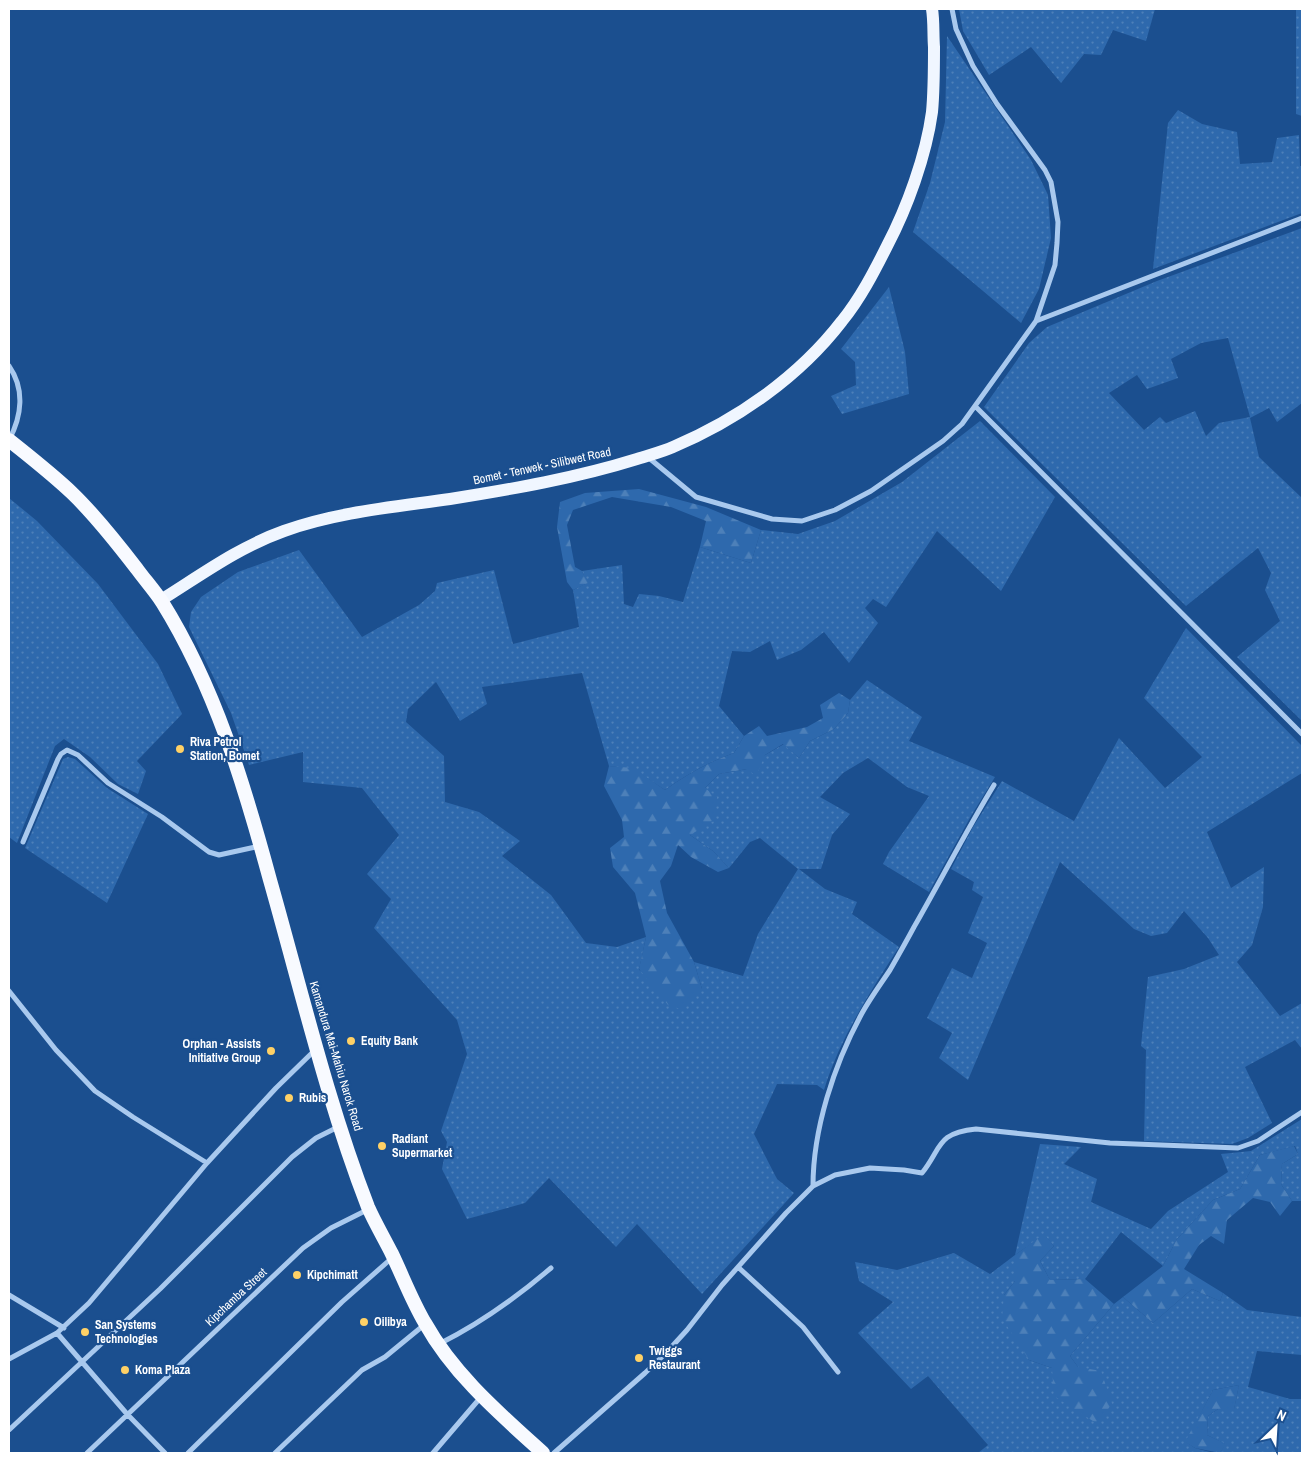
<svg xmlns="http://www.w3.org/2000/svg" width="1311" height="1462" font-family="'Archivo Narrow',sans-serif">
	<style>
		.grass { fill: url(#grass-dots); fill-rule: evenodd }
		.forest { fill: url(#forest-firs) }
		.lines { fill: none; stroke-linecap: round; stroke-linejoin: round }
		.minor { stroke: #a9c9ee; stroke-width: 5 }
		.primary { stroke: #f0f6ff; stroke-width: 12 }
		.trunk { stroke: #f8faff; stroke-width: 14 }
		.poi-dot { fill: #ffd166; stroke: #1b4f8f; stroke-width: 2 }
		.labels { text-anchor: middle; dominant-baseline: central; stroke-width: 4.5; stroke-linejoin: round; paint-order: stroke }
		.street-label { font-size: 12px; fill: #fff; stroke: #1b4f8f }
		.poi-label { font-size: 12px; font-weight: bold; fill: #fff; stroke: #1b4f8f; text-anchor: start }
	</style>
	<defs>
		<pattern id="grass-dots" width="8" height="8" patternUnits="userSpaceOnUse" patternTransform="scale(1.25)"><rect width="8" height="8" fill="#2e69ad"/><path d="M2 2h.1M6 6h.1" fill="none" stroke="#4d80b9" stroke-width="1.8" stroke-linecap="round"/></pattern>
		<pattern id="forest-firs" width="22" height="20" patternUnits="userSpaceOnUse" patternTransform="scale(1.25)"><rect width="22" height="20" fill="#2e69ad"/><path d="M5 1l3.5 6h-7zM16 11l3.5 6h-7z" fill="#4d80b9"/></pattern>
	</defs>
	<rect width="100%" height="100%" fill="#1b4f8f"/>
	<path class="grass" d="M 959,9 L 1155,9 L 1146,41 L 1113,30 L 1101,55 L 1084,54 L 1061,83 L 1031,47 L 989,75 L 963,31 Z
		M 1296,9 L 1302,9 L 1302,116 L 1296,114 Z
		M 947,36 L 1031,160 L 1048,195 L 1051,238 L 1039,289 L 1021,323 L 913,232 L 930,183 L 945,122 Z
		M 1178,110 L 1202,124 L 1237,132 L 1240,164 L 1272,162 L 1277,138 L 1299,135 L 1300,166 L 1302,166 L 1302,213 L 1153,269 L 1168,123 Z
		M 1302,228 L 1302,403 L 1277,422 L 1269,408 L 1250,418 L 1259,457 L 1302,498 L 1302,721 L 1237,657 L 1280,621 L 1265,590 L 1271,573 L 1258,548 L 1186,606 L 984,407 L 1029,343 L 1047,327 L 1157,281 ZM 1228,338 L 1250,417 L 1219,423 L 1206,436 L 1195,411 L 1166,423 L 1160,417 L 1144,430 L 1109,393 L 1137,375 L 1147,389 L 1178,378 L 1171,359 L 1201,343 Z
		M 889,287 L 905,352 L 909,394 L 842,414 L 831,396 L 856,385 L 855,362 L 841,349 Z
		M 980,421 L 1055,497 L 1001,591 L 937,531 L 886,607 L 873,599 L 865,608 L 878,623 L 849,663 L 824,632 L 801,650 L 777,660 L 770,641 L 750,652 L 732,651 L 719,706 L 744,736 L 734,753 C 709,762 687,774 665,790 L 633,769 L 609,766 L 582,673 L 482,687 L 487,704 L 460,721 L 436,682 L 408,709 L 406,722 L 444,756 L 445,802 L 479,812 L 520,841 L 502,856 L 551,895 L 586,943 L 617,947 L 646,937 L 639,970 L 702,989 L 694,962 L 743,976 L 758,934 L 798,869 L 760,838 L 750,842 L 729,868 L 713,851 L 690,835 L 705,788 L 719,774 L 747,769 L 765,755 L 784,744 L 799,758 L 810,741 L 834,729 L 848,713 L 850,700 L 867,680 L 922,717 L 909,741 L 995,777 L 971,816 L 929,892 L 883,864 L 889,852 L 929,796 L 907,787 L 868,758 L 843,773 L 820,797 L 850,814 L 832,835 L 821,869 L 799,869 L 825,889 L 857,902 L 852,914 L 899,947 C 870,992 840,1038 824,1090 L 817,1085 L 777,1084 L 754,1134 L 777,1179 L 794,1193 L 702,1294 L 637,1224 L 616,1247 L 549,1178 L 525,1203 L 467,1219 L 442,1169 L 447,1142 L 441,1131 L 467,1054 L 457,1020 L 374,928 L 391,899 L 367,874 L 399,835 L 362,788 L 303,782 L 303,752 L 249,765 L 231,713 L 189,627 L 191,612 L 201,597 L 238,572 L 299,550 L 362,637 L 419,605 L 435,591 L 437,583 L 494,570 L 513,644 L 579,627 L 573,590 L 587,583 L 582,571 L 622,565 L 624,604 L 633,607 L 639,594 L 659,596 L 683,602 L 700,547 L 751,563 L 761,530 L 798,534 L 835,521 L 902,482 Z
		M 9,498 L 37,521 L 98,584 L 158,664 L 182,714 L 137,761 L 146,771 L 138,794 L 118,784 L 90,757 L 64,739 L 55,746 L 17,843 L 9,837 Z
		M 1186,628 L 1302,746 L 1302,773 L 1207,832 L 1231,888 L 1264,867 L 1263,907 L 1252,945 L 1237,962 L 1280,1016 L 1302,1003 L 1302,1049 L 1295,1040 L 1245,1067 L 1272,1123 L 1248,1138 L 1232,1144 L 1144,1141 L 1146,1050 L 1141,1046 L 1148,977 L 1184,969 L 1219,955 L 1208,938 L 1184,911 L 1167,933 L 1151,936 L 1134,929 L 1060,862 L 968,1080 L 939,1058 L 952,1033 L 927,1018 L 952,968 L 972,978 L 987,943 L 968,933 L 983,897 L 972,890 L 974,882 L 951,869 L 973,827 L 1002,781 L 1074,821 L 1119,738 L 1165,788 L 1202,757 L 1144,698 Z
		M 68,757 L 75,759 L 107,788 L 148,814 L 107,903 L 25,848 L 63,759 Z
		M 1302,1119 L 1302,1201 L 1292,1201 L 1281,1184 L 1282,1164 L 1298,1154 L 1295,1146 L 1260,1155 L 1240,1189 L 1213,1200 L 1177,1239 L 1163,1266 L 1121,1232 L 1085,1279 L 1050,1280 L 1040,1261 L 1054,1246 L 1044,1235 L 1015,1255 L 1015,1281 L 1004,1295 L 1029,1360 L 1052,1368 L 1078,1367 L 1070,1356 L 1114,1304 L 1123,1297 L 1153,1323 L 1192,1289 L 1220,1301 L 1223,1293 L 1247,1310 L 1302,1317 L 1302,1355 L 1257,1351 L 1248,1387 L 1290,1399 L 1302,1399 L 1302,1453 L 1220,1453 L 1225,1444 L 1207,1435 L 1208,1416 L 1218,1409 L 1234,1409 L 1239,1385 L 1213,1390 L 1186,1442 L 1195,1448 L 1214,1453 L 978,1453 L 988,1445 L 928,1376 L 911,1389 L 858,1333 L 893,1302 L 859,1281 L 855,1262 L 897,1270 L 954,1253 L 990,1274 L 1015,1255 L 1040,1144 L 1081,1147 L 1064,1164 L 1097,1179 L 1091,1202 L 1151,1229 L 1168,1211 L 1228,1172 L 1221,1154 L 1251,1151 Z"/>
	<path class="forest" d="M 639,489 L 706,507 L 761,530 L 751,563 L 700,547 L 706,521 L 671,507 L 612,497 L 573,510 L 567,525 L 575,567 L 582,571 L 588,583 L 573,590 L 567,582 L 557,527 L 560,502 L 585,493 Z
		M 839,693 L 850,700 L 848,713 L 834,729 L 810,741 L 799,758 L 783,744 L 765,755 L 756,776 L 747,769 L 719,774 L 705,788 L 717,797 L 715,820 L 690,835 L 713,851 L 729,868 L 718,872 L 691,857 L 678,845 L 671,866 L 660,881 L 667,913 L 694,962 L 702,989 L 683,1010 L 668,1005 L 639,969 L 646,937 L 635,893 L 613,867 L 610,848 L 624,837 L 622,820 L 604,786 L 609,766 L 633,768 L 665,790 C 687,774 709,762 734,753 L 744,736 L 759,726 L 767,736 L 807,727 L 823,718 L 820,705 Z
		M 1294,1146 L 1298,1154 L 1282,1164 L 1281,1184 L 1292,1201 L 1280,1216 L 1270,1202 L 1253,1198 L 1227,1220 L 1224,1244 L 1211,1236 L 1199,1245 L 1184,1269 L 1223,1293 L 1220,1301 L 1192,1289 L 1153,1323 L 1123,1297 L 1163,1266 L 1177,1239 L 1213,1200 L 1240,1189 L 1260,1155 Z
		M 1044,1234 L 1054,1246 L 1040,1261 L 1050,1280 L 1085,1279 L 1114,1304 L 1070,1356 L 1078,1367 L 1101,1371 L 1112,1404 L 1096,1423 L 1054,1396 L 1052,1368 L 1029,1360 L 1002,1318 L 1004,1295 L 1015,1281 L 1015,1255 Z
		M 1239,1385 L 1234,1410 L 1218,1409 L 1208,1416 L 1207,1435 L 1226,1444 L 1220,1453 L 1195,1448 L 1185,1442 L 1213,1390 Z"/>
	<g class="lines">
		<path class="minor" d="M 1036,321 L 1302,218
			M 9,366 C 25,389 22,416 9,440
			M 976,407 L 1302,734
			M 649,458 L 696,497 L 772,519 L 802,521 L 835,510 L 871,491 L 943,441 L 962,424 L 1036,321 L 1055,265 L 1057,243 L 1058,222 L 1051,182 L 1045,170 L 997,104 L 973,66 L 956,29 L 952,9
			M 23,842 L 58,759 L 61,754 L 67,750 L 78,755 L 108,783 L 162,817 L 209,852 L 219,855 L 260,846
			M 9,991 L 56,1050 L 95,1091 L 133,1117 L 207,1163
			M 813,1186 C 813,1129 834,1065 861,1015 C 869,1000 880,985 890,970 C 898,956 906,942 914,927 C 941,880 966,831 994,785
			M 738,1267 L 803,1327 L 838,1372
			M 9,1295 L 64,1328
			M 57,1333 L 127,1414 L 165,1453
			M 439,1344 C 479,1324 517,1297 551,1268
			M 9,1359 L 57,1333 L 89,1303 L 207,1163 L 276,1088 L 315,1050
			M 9,1430 L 160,1289 L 292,1157 L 316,1138 L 340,1126
			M 87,1453 L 303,1248 L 331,1228 L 369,1209
			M 188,1453 L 342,1302 L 393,1257
			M 275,1453 L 362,1370 L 385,1357 L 424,1325
			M 433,1453 L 481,1397
			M 554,1453 L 645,1373 L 666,1353 L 687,1330 L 722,1285 L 786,1213 L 813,1186 L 835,1175 L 870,1168 L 904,1170 L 922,1173 C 942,1148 936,1133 976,1129 L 1110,1143 L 1238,1148 L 1258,1141 L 1302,1112"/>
		<path class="primary" d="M 161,600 C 201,575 239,547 284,531 C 337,512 395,507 450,499 C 513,489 576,478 637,459 C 649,455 662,452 673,447 C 737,420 799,377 842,321 C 860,299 874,272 887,246 C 907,208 926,156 932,112 C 934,91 934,69 934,47 C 933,34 934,21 932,9"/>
		<path class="trunk" d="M 9,440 C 30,457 52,474 72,493 C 96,516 117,543 137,569 C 145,580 154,590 162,602 C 215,687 244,784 270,880 C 301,989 327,1101 368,1207 C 375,1223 384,1238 392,1254 C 403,1277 412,1301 425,1323 C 454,1375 500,1414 543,1453"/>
	</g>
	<g class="poi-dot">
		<circle cx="180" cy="749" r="5"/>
		<circle cx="351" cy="1041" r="5"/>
		<circle cx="271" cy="1051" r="5"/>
		<circle cx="289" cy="1098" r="5"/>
		<circle cx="382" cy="1146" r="5"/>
		<circle cx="297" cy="1275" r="5"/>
		<circle cx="364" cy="1322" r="5"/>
		<circle cx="85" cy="1332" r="5"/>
		<circle cx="639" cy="1358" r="5"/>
		<circle cx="125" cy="1370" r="5"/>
	</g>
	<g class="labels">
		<g class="street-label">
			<text transform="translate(542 466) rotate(-12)">Bomet - Tenwek - Silibwet Road</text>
			<text transform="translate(336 1056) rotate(73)">Kamandura Mai-Mahiu Narok Road</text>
			<text transform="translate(236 1297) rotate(-43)">Kipchamba Street</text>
		</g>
		<g class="poi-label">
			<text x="190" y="742">Riva Petrol<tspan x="190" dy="14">Station, Bomet</tspan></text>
			<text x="361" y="1041">Equity Bank</text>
			<text x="261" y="1044" text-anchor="end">Orphan - Assists<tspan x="261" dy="14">Initiative Group</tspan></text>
			<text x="299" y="1098">Rubis</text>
			<text x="392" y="1139">Radiant<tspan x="392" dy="14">Supermarket</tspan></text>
			<text x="307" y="1275">Kipchimatt</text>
			<text x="374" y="1322">Oilibya</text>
			<text x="95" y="1325">San Systems<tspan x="95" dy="14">Technologies</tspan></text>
			<text x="649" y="1351">Twiggs<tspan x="649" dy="14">Restaurant</tspan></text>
			<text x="135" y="1370">Koma Plaza</text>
		</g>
	</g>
	<rect width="1311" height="1462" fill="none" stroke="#ffffff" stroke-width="20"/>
	<g transform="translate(1276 1427) rotate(25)" stroke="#1b4f8f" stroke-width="4" paint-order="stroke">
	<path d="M0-4L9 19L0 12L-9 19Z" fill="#ffffff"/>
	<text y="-8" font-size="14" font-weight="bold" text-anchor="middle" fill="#ffffff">N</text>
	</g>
</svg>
